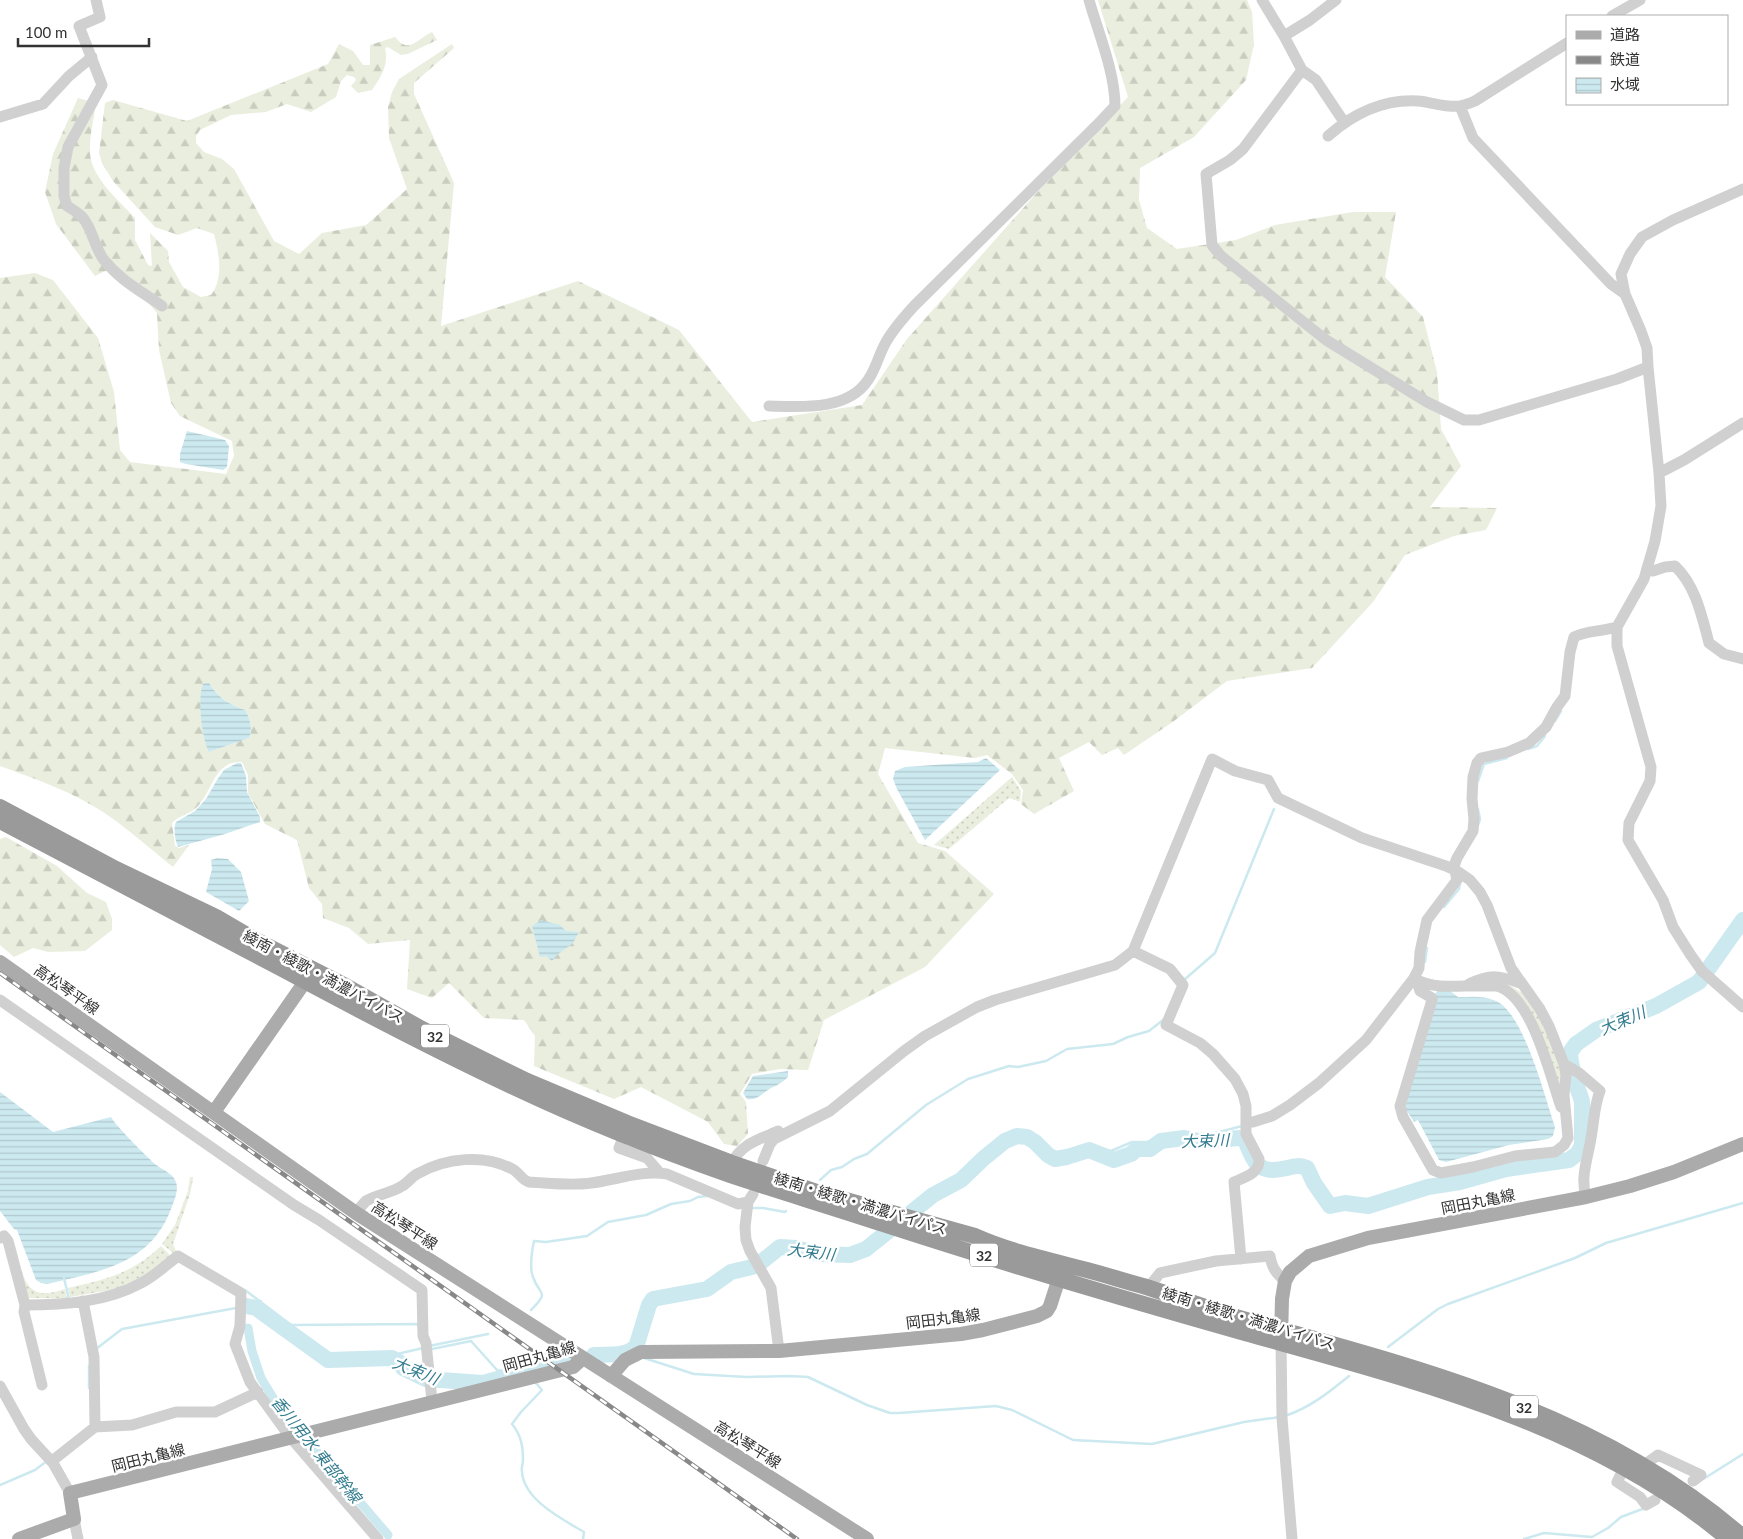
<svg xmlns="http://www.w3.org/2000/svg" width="1743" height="1539" font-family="Lato,'Noto Sans JP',sans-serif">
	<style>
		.grass { fill: url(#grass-dots) }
		.forest { fill: url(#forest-firs); fill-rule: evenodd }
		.water { fill: url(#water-rules) }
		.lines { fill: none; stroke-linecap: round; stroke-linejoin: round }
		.stream { stroke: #cce9f0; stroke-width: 2.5 }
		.canal { stroke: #cce9f0; stroke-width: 9 }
		.river { stroke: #cce9f0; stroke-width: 16 }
		.minor { stroke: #d0d0d0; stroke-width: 11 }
		.major { stroke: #ababab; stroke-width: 14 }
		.highway { stroke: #9a9a9a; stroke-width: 16 }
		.rail-casing { stroke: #888; stroke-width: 4.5 }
		.rail { stroke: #fff; stroke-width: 2.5; stroke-dasharray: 8; stroke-linecap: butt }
		.labels { text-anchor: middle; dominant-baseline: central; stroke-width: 5; stroke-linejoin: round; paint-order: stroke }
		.shield { fill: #fff; stroke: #707070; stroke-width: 1 }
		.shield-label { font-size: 14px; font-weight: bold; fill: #333 }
		.street-label { font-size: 15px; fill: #333; stroke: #fff }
		.water-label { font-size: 16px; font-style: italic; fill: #347d90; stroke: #fff }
	</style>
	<defs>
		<pattern id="grass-dots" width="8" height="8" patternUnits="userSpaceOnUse" patternTransform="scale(1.25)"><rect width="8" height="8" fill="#e9eede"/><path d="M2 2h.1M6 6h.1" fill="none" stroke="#c8cdbf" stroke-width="1.8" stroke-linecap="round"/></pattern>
		<pattern id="forest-firs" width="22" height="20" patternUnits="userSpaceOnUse" patternTransform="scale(1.25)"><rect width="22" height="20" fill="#e9eede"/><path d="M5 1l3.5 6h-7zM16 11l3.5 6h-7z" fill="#c8cdbf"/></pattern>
		<pattern id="water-rules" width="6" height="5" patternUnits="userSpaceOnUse" patternTransform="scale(1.25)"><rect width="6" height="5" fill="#cce9f0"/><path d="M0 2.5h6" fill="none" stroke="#b0c8ce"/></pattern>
	</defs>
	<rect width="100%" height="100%" fill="#fff"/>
	<path class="grass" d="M 1012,777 L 1021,791 L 1020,802 L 1009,798 L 949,849 L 934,845 Z
		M 1484,979 L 1503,981 L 1522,993 L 1539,1016 L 1563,1074 L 1562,1105 L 1524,1005 Z
		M 190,1177 L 193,1177 L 193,1179 L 190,1194 L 173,1244 L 176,1251 L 173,1253 L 162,1244 L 175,1225 L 188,1191 Z
		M 8,1232 C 22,1246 16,1295 46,1293 C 52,1293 59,1291 65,1289 L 67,1298 L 30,1298 L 26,1296 Z
		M 161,1246 L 171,1256 L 149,1273 L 116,1289 L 70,1297 L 68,1288 C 107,1279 131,1274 161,1246 Z"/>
	<path class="forest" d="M 1098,0 L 1247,0 L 1252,12 L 1254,44 L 1246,80 L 1194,137 L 1140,168 L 1139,200 L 1147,228 L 1177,249 L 1236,240 L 1275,225 L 1353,212 L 1396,212 L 1385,277 L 1423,317 L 1437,372 L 1441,429 L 1461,466 L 1430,507 L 1497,508 L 1486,530 L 1454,536 L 1405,555 L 1373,602 L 1312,668 L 1227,681 L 1174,721 L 1124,755 L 1118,748 L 1102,755 L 1089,742 L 1059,758 L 1074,791 L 1034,814 L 1021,804 L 1023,790 L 1012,774 L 987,755 L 975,758 L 885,748 L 878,774 L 918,843 L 945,851 L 994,894 L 925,967 L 824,1020 L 808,1070 L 780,1069 L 752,1074 L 740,1094 L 746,1102 L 748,1134 L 737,1146 L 724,1144 L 708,1122 L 641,1087 L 614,1099 L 534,1066 L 535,1036 L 524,1020 L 484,1018 L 449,983 L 432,998 L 407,989 L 410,940 L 368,944 L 349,928 L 323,918 L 322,904 L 309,888 L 297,840 L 265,824 L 248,793 L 248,775 L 242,762 C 213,760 212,795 195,809 C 187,815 178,816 172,823 L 175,846 L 179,848 L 189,845 L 173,867 C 147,846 115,817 86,802 C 59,787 30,777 0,766 L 0,278 L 35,273 L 53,280 L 98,338 L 114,392 L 120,450 L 130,462 L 226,474 L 234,456 L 232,441 L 180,416 L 171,403 L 159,350 L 157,313 L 116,266 L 95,276 L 56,224 L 45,192 L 53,154 L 78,98 L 96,103 C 94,119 89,137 90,153 C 91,177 119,201 135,218 L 135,240 L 148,265 L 152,266 L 150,233 L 168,251 L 169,262 L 183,287 L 201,297 L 211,295 C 224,278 219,253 214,234 L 197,228 L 178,235 L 155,227 L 113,181 L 102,163 L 99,153 L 105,103 L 113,100 L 187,121 L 328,64 L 339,44 L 353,51 L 363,65 L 370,65 L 370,45 L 395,37 C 409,55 417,39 432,32 L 437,40 L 408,54 L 401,55 L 388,47 L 385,48 C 389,65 381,77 372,90 L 358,93 L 351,86 L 356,80 L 354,77 L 347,75 L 341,81 L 336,97 L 311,112 L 287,104 L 266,112 L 231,115 L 200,130 L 196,136 L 196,143 L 204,152 L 222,159 L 234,169 L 274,241 L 299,254 L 322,233 L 366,225 L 407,189 L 389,138 L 388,107 L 392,92 L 399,79 L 452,44 L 454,48 L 414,83 L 414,94 L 454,183 L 441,326 L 578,281 L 679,330 L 752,422 L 862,405 L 907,339 L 1033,197 L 1128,97 ZM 209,683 C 220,698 228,704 245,710 C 250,718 253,729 249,738 L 209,752 Z
		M 6,837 L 57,866 L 87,893 L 106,902 L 112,919 L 112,930 L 85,951 L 48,952 L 33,948 L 14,957 L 0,945 L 0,839 Z"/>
	<path class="water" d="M 187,431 L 225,440 L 229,446 L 227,467 L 223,470 L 186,464 L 180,462 L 180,454 Z
		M 206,683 L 209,683 C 219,698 228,704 245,710 C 250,718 253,729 249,738 L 209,752 C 202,738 197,699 203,684 Z
		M 986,758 L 1000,770 L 925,840 L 897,789 L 893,779 L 895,771 L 905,767 L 978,762 Z
		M 237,763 L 241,763 L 246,776 L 247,792 L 260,817 L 260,822 L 225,834 L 178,847 C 175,840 173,829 176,822 L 195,811 L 206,799 L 217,780 L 224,770 Z
		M 217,858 L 228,859 L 241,872 L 249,901 L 239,911 L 206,892 L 212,869 L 211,860 Z
		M 541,920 L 560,925 L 566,931 L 579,932 L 573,943 L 557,955 L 552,961 L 546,956 L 540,957 L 532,926 Z
		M 1438,990 L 1449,990 L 1458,997 C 1471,997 1484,995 1496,1001 C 1524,1013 1545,1098 1555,1127 L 1553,1136 L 1548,1139 L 1509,1145 L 1446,1162 L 1439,1160 L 1418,1120 L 1414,1122 L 1405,1108 L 1435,994 Z
		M 788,1071 L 788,1077 C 783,1082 778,1085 771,1088 C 763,1092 758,1101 747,1099 L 743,1093 L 753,1076 Z
		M 0,1092 L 53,1132 L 111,1117 C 115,1125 147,1157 155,1164 C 161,1169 172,1173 175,1180 C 180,1189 174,1201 171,1209 C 150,1265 98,1272 47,1284 L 41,1283 L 36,1280 L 17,1230 L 14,1229 L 0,1211 Z"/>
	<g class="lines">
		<path class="stream" d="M 1555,721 L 1561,711
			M 1528,749 L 1537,746 L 1545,736
			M 1478,781 L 1484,764 L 1507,758
			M 1478,825 L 1480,819 L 1478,809
			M 1444,907 L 1459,889 L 1460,883
			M 1425,962 L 1427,948
			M 1184,980 L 1215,953 L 1274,809
			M 1083,1152 L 1087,1147 L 1093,1146 L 1111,1151 L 1132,1142 L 1147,1142 L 1183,1134 L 1198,1136 L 1208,1135 L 1242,1126
			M 820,1180 L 831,1170 L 842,1167 L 854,1159 L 867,1154 L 926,1105 L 968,1079 L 1009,1066 L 1018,1067 L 1046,1061 L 1067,1049 L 1113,1044 L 1128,1037 L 1149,1031 L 1163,1020
			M 750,1208 L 763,1208 L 785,1212 L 786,1211
			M 64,1278 L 69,1299
			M 245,1290 L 291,1325 L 418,1324 L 418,1326
			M 256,1308 L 261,1301
			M 531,1310 C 551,1290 539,1296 533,1277 C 529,1267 532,1251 534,1241 L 546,1242 L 587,1236 L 608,1222 L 646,1215 L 671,1204 L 690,1201 L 698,1197 L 707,1196
			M 281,1325 C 298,1334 312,1350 330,1358 L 393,1355 L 423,1348
			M 429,1346 L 488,1334
			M 1388,1347 L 1438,1309 L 1448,1304 L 1575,1258 L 1606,1243 L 1743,1203
			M 430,1348 L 432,1349 L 471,1341 L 497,1370 L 502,1371 L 520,1368 L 528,1374
			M 96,1349 L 122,1329 L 236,1308
			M 644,1358 L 694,1374 L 747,1377 L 789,1376 L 808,1377 L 867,1405 L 890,1413 L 899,1413 L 996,1406 L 1012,1410 L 1073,1440 L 1152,1444 L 1244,1422 L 1280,1417
			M 535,1382 L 542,1390 L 521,1412 L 512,1424 C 521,1435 523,1446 523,1460 C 523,1464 521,1468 522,1472 C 524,1500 562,1519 584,1532 L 583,1539
			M 89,1388 L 89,1366
			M 1285,1416 C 1311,1407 1328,1393 1349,1376
			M 1705,1478 L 1743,1454
			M 0,1485 L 35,1470 L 47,1461
			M 1524,1539 L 1544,1533 L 1592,1537 L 1608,1528 L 1621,1517 L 1645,1508"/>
		<path class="canal" d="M 248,1328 L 252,1351 L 261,1378 L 278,1406 L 388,1535"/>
		<path class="river" d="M 246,1306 L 256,1308 L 328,1360 L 392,1358 L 399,1362 L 403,1368 L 426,1379 L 483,1383 L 530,1370 L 556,1356 L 567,1357
			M 594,1355 C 608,1354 625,1357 636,1347 L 649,1305 L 653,1299 L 707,1289 L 731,1272 L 752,1267 L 760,1263 L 780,1247 L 796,1248 L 819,1254 L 850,1255 L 866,1249 L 933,1195 L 961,1180 L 984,1158 L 1005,1141 L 1017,1136 L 1027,1137 L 1035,1142 L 1048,1155 L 1055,1159 L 1067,1157 L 1089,1150 L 1114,1160 L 1131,1154 L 1137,1149 L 1150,1149 L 1161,1141 L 1184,1138 L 1199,1141 L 1239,1138 L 1245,1140 C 1255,1164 1258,1175 1287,1168 C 1295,1166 1299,1165 1307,1168 L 1314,1183 L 1330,1206 L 1345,1203 L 1368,1206 L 1428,1187 L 1460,1182 L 1506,1169 L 1569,1160 L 1577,1154 L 1582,1146 L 1582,1101 L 1574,1078 L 1570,1056 L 1571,1051 L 1576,1044 L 1596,1030 L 1656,1006 L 1699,982 L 1743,920"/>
		<path class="minor" d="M 96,0 L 100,17 L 79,26 L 102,85 L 68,147 L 64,168 L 64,196 L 67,206 C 73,210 79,213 83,218 C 93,230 94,247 104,260 C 121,281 141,291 162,306
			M 1262,0 L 1284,36 L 1302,70 L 1316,80 L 1344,122
			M 1612,16 L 1640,0
			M 1284,36 L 1310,20 L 1336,0
			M 1302,70 L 1243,149 L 1230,160 L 1206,174 L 1212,245 L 1221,256 L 1326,340 L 1427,402 L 1464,420 L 1479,420 L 1617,379 L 1648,367
			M 1460,106 L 1473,138 L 1611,284 L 1625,294 L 1641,331 L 1647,348 L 1648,367 L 1659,473 L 1661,506 L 1655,541 L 1644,579 L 1617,627 L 1617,646 L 1651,767 L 1650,781 L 1629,823 L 1628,840 L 1663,900 L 1673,927 L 1690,954 L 1702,971 L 1743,1007
			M 0,117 L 43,104 L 69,76 L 92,57
			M 1328,136 C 1353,114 1384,99 1418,101 C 1431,102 1447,108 1460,106 C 1465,105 1470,103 1475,101 L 1567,43
			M 1625,294 L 1621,274 L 1630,254 L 1642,237 L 1673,220 L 1743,189
			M 769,406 C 800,407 848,411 868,380 C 876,369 879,354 886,342 C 894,328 904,317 914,306 L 1097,125 L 1115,106 C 1115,72 1098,32 1089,0
			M 1659,473 L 1684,460 L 1743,423
			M 1647,568 L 1653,571 L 1665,567 L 1675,566 C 1696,586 1702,617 1709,643 L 1724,654 L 1743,659
			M 1133,951 L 1170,969 L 1183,985 L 1166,1025 L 1200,1043 L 1213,1054 L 1235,1079 L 1243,1094 L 1246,1106 L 1246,1134 L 1259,1159 C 1260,1173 1245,1177 1234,1182 L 1241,1259
			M 1417,980 C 1437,990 1462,985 1484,986 C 1488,986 1492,986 1496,986 C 1532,994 1550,1076 1561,1107
			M 1422,982 L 1419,988 L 1420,991 L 1432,998 L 1432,1000 L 1400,1106 L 1403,1117 L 1433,1170 L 1441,1173 L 1473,1167 L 1515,1156 L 1555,1152 L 1564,1145 L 1568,1138 L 1564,1095 L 1566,1075 L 1564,1064
			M 1469,984 C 1490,974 1498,975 1520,983
			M 0,1000 L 294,1205 L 319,1220 L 422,1290 L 423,1336 L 426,1343 L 432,1401
			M 1246,1121 L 1253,1122 L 1272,1116 L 1290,1105 L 1319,1083 L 1366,1040 L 1414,978 L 1419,968 L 1420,952 L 1427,920 L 1457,880 L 1454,866 L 1457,858 L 1473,831 L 1474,819 L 1472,799 L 1473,777 L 1477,763 L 1481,758 L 1508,752 L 1529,743 L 1546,727 L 1557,707 L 1565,696 L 1570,652 L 1574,637 C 1584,631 1605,631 1617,627
			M 624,1135 L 619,1148 L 647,1158 L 660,1173
			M 763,1161 L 770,1144 L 774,1139 L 830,1111 L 904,1051 L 925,1036 L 977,1007 L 995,1000 L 1115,965 L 1133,951 L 1212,759 L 1235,771 L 1268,780 L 1278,798 L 1362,838 L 1446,866 L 1457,871 L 1470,880 L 1480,892 L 1487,905 L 1511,968 L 1540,1009 L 1549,1026 L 1564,1064 L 1579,1073 L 1600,1091 C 1594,1106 1594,1122 1591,1138 C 1588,1158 1580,1177 1586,1197
			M 732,1163 C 742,1143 759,1140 778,1131
			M 753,1194 L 748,1202 L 745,1227 L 746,1240 L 750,1251 L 771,1288 L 779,1351
			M 356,1213 C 359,1209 363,1204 366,1201 C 377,1194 392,1193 402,1186 C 408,1183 411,1177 417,1174 C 445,1158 485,1153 514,1170 C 520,1174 522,1180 529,1182 C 549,1183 571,1186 591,1183 C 616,1180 641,1170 667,1174 L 738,1204 L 748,1202
			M 0,1238 L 4,1236 L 8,1241 L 25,1305 L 24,1312 L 42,1385
			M 1148,1288 L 1160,1273 L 1216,1261 L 1270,1256 C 1272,1268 1276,1273 1285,1281
			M 83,1301 L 94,1357 L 95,1427 L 132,1425 L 176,1412 L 215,1412 L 258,1392
			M 25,1305 C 64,1305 107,1302 141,1283 C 155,1276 166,1265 178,1256 L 241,1293 L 240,1326 L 235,1344 L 250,1382 L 290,1437 L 378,1539
			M 1281,1343 L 1282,1418 L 1292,1539
			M 0,1386 L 24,1429 L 31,1439 L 53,1463 L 70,1493
			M 52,1461 L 95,1427
			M 1644,1465 L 1658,1455 L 1701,1475 L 1693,1481
			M 1624,1468 L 1617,1482 L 1640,1497 L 1646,1505 L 1655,1500
			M 74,1519 L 78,1539"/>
		<path class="major" d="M 0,962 L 356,1213 L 867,1539
			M 214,1112 L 311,973
			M 1281,1339 L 1282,1299 L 1285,1281 L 1290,1272 L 1309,1256 L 1368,1238 L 1586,1197 L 1630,1186 L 1674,1172 L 1743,1144
			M 611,1376 L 625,1360 L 641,1352 L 779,1351 L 961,1334 L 983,1330 L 1037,1316 L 1047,1311 L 1050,1306 L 1062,1269
			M 19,1539 L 74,1519 L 70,1493 L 573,1367 L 583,1358"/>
		<path class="highway" d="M 0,807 L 116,869 L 216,917 L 252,938 L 342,984 L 422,1029 L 527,1081 L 627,1123 L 732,1163 L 817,1192 L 975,1236 C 1011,1252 1049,1260 1087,1270 C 1106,1275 1124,1281 1143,1286 C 1179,1297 1214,1311 1250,1321 C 1426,1370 1601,1414 1743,1537
			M 0,821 C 95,871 190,920 284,970 C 362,1012 440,1053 520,1090 C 588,1122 659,1150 730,1175 C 781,1192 832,1207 883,1224 C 1003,1263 1124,1299 1245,1333 C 1412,1380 1593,1424 1728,1539"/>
		<defs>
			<path id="rail" d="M 0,973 L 797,1539"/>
		</defs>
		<use href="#rail" class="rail-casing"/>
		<use href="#rail" class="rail"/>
	</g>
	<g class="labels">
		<g class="shield">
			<rect x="421" y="1024.5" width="28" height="23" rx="4"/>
			<rect x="970" y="1243.5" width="28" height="23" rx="4"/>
			<rect x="1510" y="1395.5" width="28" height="23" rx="4"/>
		</g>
		<g class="shield-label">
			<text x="435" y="1036">32</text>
			<text x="984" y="1255">32</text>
			<text x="1524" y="1407">32</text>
		</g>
		<g class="street-label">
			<text transform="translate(324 976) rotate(28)">綾南・綾歌・満濃バイパス</text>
			<text transform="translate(67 989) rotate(35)">高松琴平線</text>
			<text transform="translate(1478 1201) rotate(-11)">岡田丸亀線</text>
			<text transform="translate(861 1203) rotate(17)">綾南・綾歌・満濃バイパス</text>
			<text transform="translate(405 1225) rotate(33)">高松琴平線</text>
			<text transform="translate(943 1318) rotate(-7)">岡田丸亀線</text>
			<text transform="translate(1249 1318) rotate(17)">綾南・綾歌・満濃バイパス</text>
			<text transform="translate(539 1356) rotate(-16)">岡田丸亀線</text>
			<text transform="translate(748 1444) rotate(32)">高松琴平線</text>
			<text transform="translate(148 1457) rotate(-14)">岡田丸亀線</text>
		</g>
		<g class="water-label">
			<text transform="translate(1622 1020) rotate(-23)">大束川</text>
			<text transform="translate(1205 1140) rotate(-2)">大束川</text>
			<text transform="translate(811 1251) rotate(7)">大束川</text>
			<text transform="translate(416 1370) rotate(22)">大束川</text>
			<text transform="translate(317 1449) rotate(51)">香川用水 東部幹線</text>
		</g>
	</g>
	<rect x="1566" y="15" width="162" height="90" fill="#ffffff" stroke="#adadad"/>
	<rect x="1576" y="31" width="25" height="8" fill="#ababab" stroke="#adadad"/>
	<text x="1610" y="40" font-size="15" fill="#333333">道路</text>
	<rect x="1576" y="56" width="25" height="8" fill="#888888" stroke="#adadad"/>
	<text x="1610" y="65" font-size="15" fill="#333333">鉄道</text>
	<rect x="1576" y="78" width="25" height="15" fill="url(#water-rules)" stroke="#adadad"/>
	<text x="1610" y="90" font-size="15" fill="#333333">水域</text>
	<path d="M18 38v8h131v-8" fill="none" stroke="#333333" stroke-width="2.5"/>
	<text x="25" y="38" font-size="15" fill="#333333" stroke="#ffffff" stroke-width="4" paint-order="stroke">100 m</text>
</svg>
